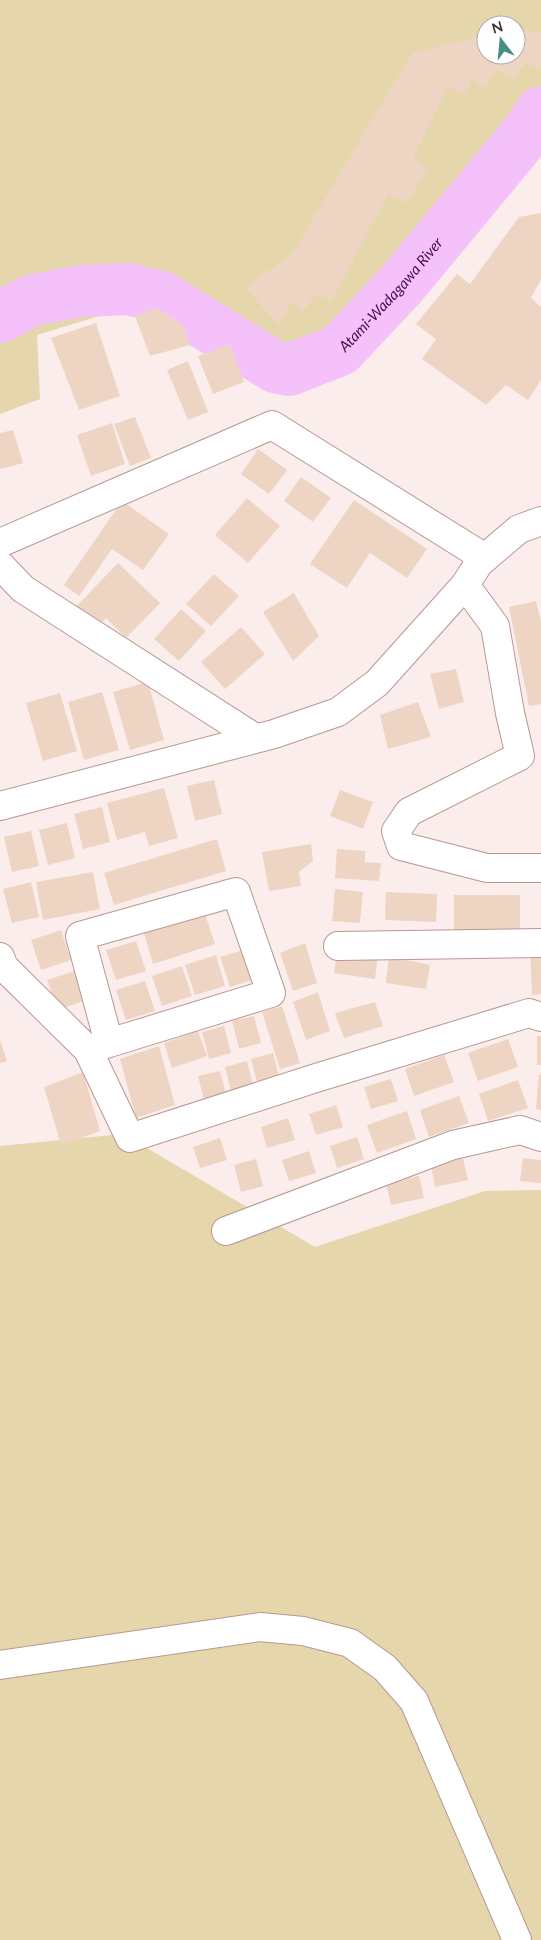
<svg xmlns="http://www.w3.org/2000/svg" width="541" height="1940" font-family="Lato,sans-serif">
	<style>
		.green { fill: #e5d6ab; fill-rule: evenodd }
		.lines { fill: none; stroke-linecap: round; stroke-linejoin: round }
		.river { stroke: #f5c1fb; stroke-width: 52 }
		.building { fill: #eed5c3 }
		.minor-casing { stroke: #b79894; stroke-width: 30 }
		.tertiary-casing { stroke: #b79894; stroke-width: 30 }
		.minor { stroke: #fff; stroke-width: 28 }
		.tertiary { stroke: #fff; stroke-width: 28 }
		.labels { text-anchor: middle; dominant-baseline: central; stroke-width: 4; stroke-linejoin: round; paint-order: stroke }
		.water-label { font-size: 15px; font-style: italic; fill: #490b51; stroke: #fefefe }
	</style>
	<rect width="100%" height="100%" fill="#faedeb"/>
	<path class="green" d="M 0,0 L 541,0 L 541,102 L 516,133 L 294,376 L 161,297 L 37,335 L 40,399 L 0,414 ZM 486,25 L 516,25 L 516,55 L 486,55 Z
		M 123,1134 L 315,1247 L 485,1191 L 541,1190 L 541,1940 L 0,1940 L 0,1146 Z"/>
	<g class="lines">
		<path class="river" id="s1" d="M 0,317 L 33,300 L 81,291 L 128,289 L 161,297 L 275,367 L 289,370 L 340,350 L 401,285 L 527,133 L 541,112"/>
	</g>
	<path class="building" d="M 516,29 L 541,32 L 541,64 L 539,69 L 526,62 L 515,78 L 496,71 L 486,88 L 472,80 L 465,95 L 448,87 L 413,159 L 428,168 L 406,204 L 388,194 L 332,301 L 316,294 L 302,312 L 292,302 L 278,325 L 245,287 L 292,254 L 412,53 L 486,35 L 486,55 L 516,55 Z
		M 541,213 L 541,279 L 531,298 L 541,307 L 541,380 L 528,400 L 506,385 L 486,405 L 422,359 L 436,339 L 416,324 L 457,274 L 470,284 L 519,217 Z
		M 156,308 L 183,325 L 190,345 L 150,356 L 135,316 Z
		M 96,323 L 120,396 L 79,410 L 51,338 Z
		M 230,344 L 244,382 L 213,394 L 198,356 Z
		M 188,361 L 208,412 L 188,420 L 167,370 Z
		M 135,417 L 151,458 L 130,466 L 114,424 Z
		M 112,423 L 125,464 L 91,476 L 77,435 Z
		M 13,430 L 23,463 L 0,469 L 0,433 Z
		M 258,449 L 287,470 L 269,494 L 241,474 Z
		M 301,477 L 331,498 L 313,522 L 284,501 Z
		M 247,498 L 280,526 L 248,563 L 215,535 Z
		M 354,500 L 427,549 L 407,578 L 370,553 L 347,588 L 310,564 Z
		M 122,501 L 169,534 L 143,570 L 112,549 L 79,596 L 64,585 Z
		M 118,563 L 160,603 L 126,638 L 106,618 L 90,635 L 68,615 Z
		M 214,574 L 239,596 L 211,626 L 186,604 Z
		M 294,593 L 319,636 L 293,661 L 263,612 Z
		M 536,601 L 541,622 L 541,704 L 529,706 L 509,607 Z
		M 181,609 L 206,631 L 179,661 L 154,639 Z
		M 241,627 L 265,654 L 225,689 L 201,662 Z
		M 456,669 L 464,702 L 439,709 L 430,674 Z
		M 148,682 L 164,740 L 130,750 L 113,692 Z
		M 102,692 L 119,750 L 84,760 L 68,702 Z
		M 60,693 L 77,751 L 43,761 L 26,703 Z
		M 418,702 L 431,737 L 388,749 L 380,715 Z
		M 214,780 L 222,814 L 195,821 L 187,786 Z
		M 164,788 L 178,838 L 149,846 L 145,832 L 117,840 L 107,803 Z
		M 340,790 L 373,802 L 363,829 L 330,816 Z
		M 102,807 L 110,842 L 83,849 L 74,814 Z
		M 67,823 L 75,858 L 48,865 L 39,830 Z
		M 31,831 L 39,866 L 12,872 L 4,837 Z
		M 217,839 L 226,871 L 114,905 L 104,873 Z
		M 311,844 L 313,861 L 299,872 L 301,886 L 269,891 L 262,852 Z
		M 337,849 L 365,851 L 365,862 L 381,863 L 379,881 L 335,878 Z
		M 93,872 L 100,909 L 43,920 L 36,882 Z
		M 31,882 L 39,917 L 12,923 L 3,889 Z
		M 335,889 L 363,892 L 360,923 L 332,921 Z
		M 386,892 L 437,894 L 436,922 L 385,920 Z
		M 454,895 L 520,895 L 520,931 L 454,931 Z
		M 205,914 L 215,944 L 153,964 L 144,933 Z
		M 61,930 L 71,960 L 41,970 L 31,940 Z
		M 136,941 L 146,971 L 116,980 L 106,950 Z
		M 305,943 L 317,983 L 293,991 L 280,953 Z
		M 338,946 L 378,954 L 375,979 L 334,973 Z
		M 250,948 L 259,978 L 230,987 L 220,957 Z
		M 541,952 L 541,994 L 532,995 L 530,953 Z
		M 216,955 L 225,986 L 195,995 L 185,965 Z
		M 389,956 L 430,965 L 426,989 L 386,983 Z
		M 182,966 L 192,996 L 162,1006 L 152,976 Z
		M 77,970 L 87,1000 L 57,1010 L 47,980 Z
		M 145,981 L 155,1011 L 126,1020 L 116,990 Z
		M 318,992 L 330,1031 L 306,1040 L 293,1002 Z
		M 375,1002 L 383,1026 L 344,1038 L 335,1013 Z
		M 282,1006 L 300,1063 L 280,1069 L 262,1012 Z
		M 254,1016 L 261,1043 L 239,1049 L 232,1021 Z
		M 224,1026 L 231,1053 L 209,1059 L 202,1032 Z
		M 198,1031 L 207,1056 L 172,1068 L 164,1043 Z
		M 537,1036 L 541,1036 L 541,1065 L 537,1065 Z
		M 508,1039 L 518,1067 L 478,1081 L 468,1053 Z
		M 0,1040 L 7,1061 L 0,1063 Z
		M 159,1046 L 175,1105 L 136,1118 L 120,1059 Z
		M 273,1053 L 280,1081 L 258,1086 L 251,1059 Z
		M 444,1055 L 454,1082 L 414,1096 L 405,1069 Z
		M 247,1061 L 254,1089 L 232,1095 L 225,1067 Z
		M 220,1071 L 227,1098 L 205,1104 L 198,1076 Z
		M 83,1072 L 100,1131 L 61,1145 L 44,1087 Z
		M 539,1074 L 541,1075 L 541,1110 L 536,1109 Z
		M 391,1079 L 398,1101 L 371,1109 L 364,1087 Z
		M 518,1080 L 528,1108 L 488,1121 L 479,1094 Z
		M 459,1096 L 469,1123 L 429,1137 L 420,1110 Z
		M 336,1105 L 343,1127 L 316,1135 L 309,1114 Z
		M 407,1111 L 416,1139 L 377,1153 L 367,1125 Z
		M 288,1118 L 295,1140 L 267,1148 L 261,1127 Z
		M 357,1137 L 364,1159 L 337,1168 L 330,1146 Z
		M 220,1138 L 227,1160 L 200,1168 L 193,1147 Z
		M 309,1151 L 316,1173 L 289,1181 L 282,1160 Z
		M 463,1158 L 468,1180 L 435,1187 L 431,1165 Z
		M 523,1158 L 541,1160 L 541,1183 L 520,1181 Z
		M 256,1159 L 263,1186 L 241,1192 L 234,1165 Z
		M 419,1176 L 424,1198 L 391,1205 L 386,1183 Z"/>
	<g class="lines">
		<defs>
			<path id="minor" d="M 0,543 L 272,425 L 485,558
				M 0,565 L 23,589 L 255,738
				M 465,585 L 495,626 L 510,713 L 520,756 L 409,812 L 396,831 L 401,846 L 487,868 L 541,868
				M 338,946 L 541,943
				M 0,957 L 4,967 L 88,1050 L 130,1138 L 316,1078 L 529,1013 L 541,1017
				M 88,1050 L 109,1043 L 271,993 L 236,892 L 80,936 L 109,1043
				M 226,1231 L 453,1145 L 520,1130 L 541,1137"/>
			<path id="tertiary" d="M 0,806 L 274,734 L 338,712 L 377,683 L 465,585 L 479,563 L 519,529 L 541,521
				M 0,1665 L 260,1627 L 303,1631 L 350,1643 L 385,1668 L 414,1701 L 517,1940"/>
		</defs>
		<use href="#minor" class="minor-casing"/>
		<use href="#tertiary" class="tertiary-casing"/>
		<use href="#minor" class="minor"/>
		<use href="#tertiary" class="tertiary"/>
	</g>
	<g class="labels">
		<g class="water-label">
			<text stroke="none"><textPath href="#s1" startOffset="445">Atami-Wadagawa River</textPath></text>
		</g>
	</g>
	<g transform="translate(501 40) rotate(344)"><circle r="24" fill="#fefefe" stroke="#b1acac"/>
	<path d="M0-4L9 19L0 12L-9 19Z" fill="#478d86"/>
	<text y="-8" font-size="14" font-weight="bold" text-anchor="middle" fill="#3e3130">N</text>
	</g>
</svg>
